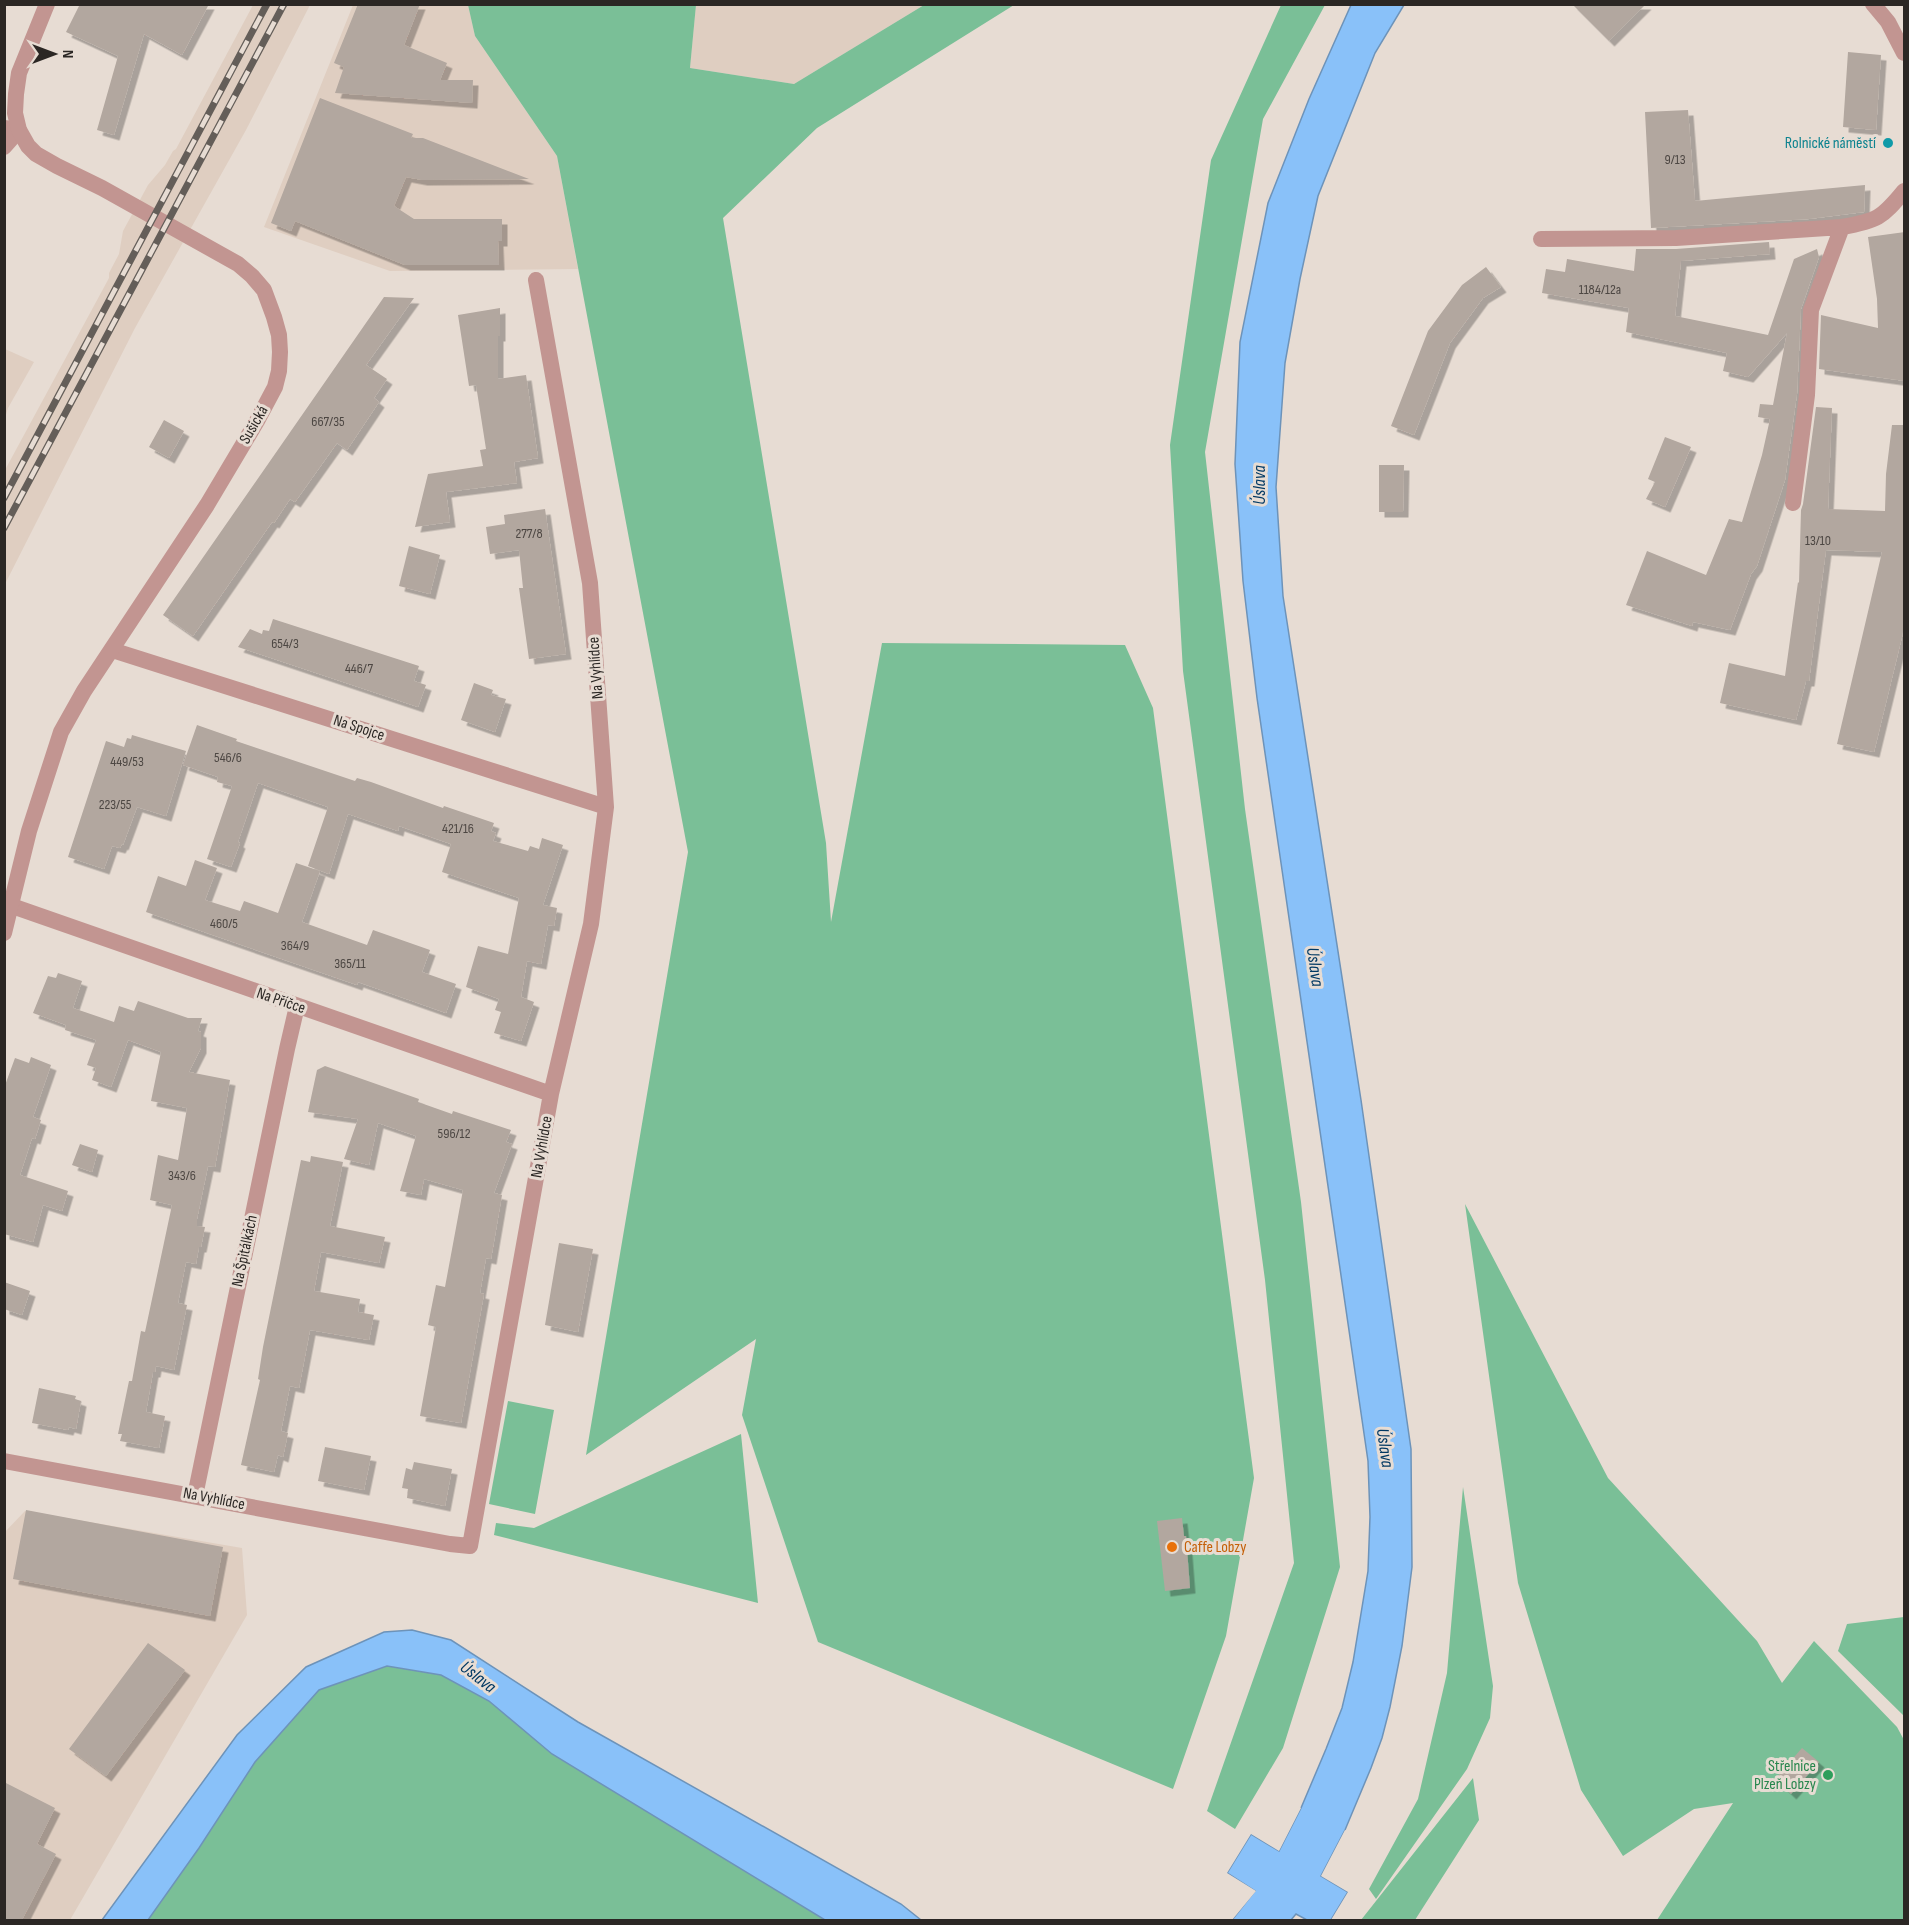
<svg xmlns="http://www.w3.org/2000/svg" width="1909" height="1925" font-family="'Sofia Sans Condensed',sans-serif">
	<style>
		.built { fill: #dfcec1 }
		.green { fill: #7abf97 }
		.water { fill: #89c1f9; stroke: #6d93b9; stroke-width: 1.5 }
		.pier { fill: #e7dcd3 }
		.building { fill: #b2a79f; filter: url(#shadow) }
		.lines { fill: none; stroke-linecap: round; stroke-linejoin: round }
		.minor { stroke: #c29591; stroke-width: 16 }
		.tertiary { stroke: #c29591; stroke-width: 16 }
		.rail-casing { stroke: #645e59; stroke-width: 7 }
		.rail { stroke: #e7dcd3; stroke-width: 4.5; stroke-dasharray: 14; stroke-linecap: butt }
		.culture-dot { fill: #0f9aa8; stroke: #e7dcd3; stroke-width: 2 }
		.food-dot { fill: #e8710a; stroke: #e7dcd3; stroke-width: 2 }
		.leisure-dot { fill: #2e9e5b; stroke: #e7dcd3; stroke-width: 2 }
		.labels { text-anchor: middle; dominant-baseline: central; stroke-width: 6; stroke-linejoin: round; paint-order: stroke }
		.number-label { font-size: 14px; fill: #4d4743 }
		.culture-label { font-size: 16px; fill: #0d838f; stroke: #e7dcd3; text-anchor: end }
		.street-label { font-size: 16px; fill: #2b2724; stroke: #e7dcd3 }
		.food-label { font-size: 16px; fill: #c56008; stroke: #e7dcd3; text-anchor: start }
		.leisure-label { font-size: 16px; fill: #27864d; stroke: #e7dcd3; text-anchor: end }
		.water-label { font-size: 18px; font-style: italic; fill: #003863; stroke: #e7dcd3 }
	</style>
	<defs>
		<filter id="shadow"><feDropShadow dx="5.5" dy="5.5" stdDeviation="0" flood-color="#0004"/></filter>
	</defs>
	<rect width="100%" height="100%" fill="#e7dcd3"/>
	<path class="built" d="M 253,5 L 310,5 L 246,130 L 135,328 L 5,584 L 5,470 L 109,278 L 109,273 L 119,254 L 123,231 L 148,185 L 165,165 L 173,151 L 176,149 Z
		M 353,5 L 468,5 L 475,36 L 557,156 L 578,269 L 390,271 L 264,227 Z
		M 696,5 L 924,5 L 794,84 L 690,68 Z
		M 5,349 L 34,362 L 8,408 L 5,418 Z
		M 25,1511 L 242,1548 L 247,1615 L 70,1920 L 5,1920 L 4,1533 Z"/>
	<path class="green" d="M 468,5 L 696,5 L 690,68 L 794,84 L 924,5 L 1014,5 L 817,128 L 723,218 L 826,843 L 831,922 L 882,643 L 1125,645 L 1153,708 L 1254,1478 L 1226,1636 L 1173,1789 L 818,1642 L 742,1415 L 756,1339 L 586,1455 L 688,852 L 557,156 L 475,36 Z
		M 1281,5 L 1325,5 L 1263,119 L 1205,452 L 1245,809 L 1301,1202 L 1340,1567 L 1283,1748 L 1235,1829 L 1207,1811 L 1294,1563 L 1265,1280 L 1183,671 L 1170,445 L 1211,160 Z
		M 1465,1204 L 1608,1478 L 1757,1641 L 1782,1683 L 1814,1641 L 1897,1727 L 1904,1740 L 1904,1920 L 1657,1920 L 1733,1803 L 1694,1809 L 1623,1856 L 1581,1790 L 1518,1583 Z
		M 508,1401 L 554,1410 L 535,1514 L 489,1504 Z
		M 741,1434 L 758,1603 L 494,1535 L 496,1523 L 534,1528 Z
		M 1463,1487 L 1493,1686 L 1490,1718 L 1467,1769 L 1376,1899 L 1369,1889 L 1418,1799 L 1447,1673 Z
		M 1904,1617 L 1904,1716 L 1838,1651 L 1847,1624 Z
		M 387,1666 L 441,1675 L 489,1701 L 552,1754 L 825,1920 L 148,1920 L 199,1848 L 255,1762 L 319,1690 Z
		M 1473,1778 L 1479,1820 L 1415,1920 L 1361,1920 Z"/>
	<path class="water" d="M 1351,5 L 1404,5 L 1375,53 L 1318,196 L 1300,279 L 1285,363 L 1276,487 L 1283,596 L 1361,1100 L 1411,1449 L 1412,1567 L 1402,1646 L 1390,1707 L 1382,1738 L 1371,1768 L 1345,1830 L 1321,1876 L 1348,1892 L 1331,1920 L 1307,1920 L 1296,1914 L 1291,1920 L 1232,1920 L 1255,1891 L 1227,1873 L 1251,1834 L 1279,1851 L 1301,1808 L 1326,1749 L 1342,1708 L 1353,1662 L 1368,1571 L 1370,1517 L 1368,1461 L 1257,698 L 1243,581 L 1235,464 L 1240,342 L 1268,203 L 1309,99 Z
		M 412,1630 L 451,1640 L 578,1722 L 901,1904 L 921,1920 L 825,1920 L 552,1754 L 489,1701 L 441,1675 L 387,1666 L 319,1690 L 255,1762 L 199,1848 L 148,1920 L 102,1920 L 237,1735 L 306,1667 L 384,1632 Z"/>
	<path class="pier" d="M 1298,1807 L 1301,1808 L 1279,1851 L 1251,1834 L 1227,1873 L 1256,1891 L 1232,1920 L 1229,1920 L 1251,1892 L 1225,1875 L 1224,1871 L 1250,1832 L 1278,1847 Z
		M 1345,1830 L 1348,1831 L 1325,1875 L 1350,1889 L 1351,1892 L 1335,1920 L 1331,1920 L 1348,1892 L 1321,1876 Z"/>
	<path class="building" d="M 80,4 L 209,4 L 182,55 L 144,34 L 114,135 L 97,130 L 118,56 L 66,32 Z
		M 358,4 L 420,4 L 404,45 L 447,63 L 440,80 L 473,80 L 472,103 L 335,93 L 344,67 L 334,63 Z
		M 1572,4 L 1646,4 L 1609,41 Z
		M 1848,52 L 1881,55 L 1876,130 L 1843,127 Z
		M 320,98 L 413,134 L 411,138 L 423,138 L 529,179 L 422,180 L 406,177 L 394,206 L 414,219 L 502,219 L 502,241 L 498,241 L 499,265 L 405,265 L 295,221 L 291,231 L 271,223 Z
		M 1688,110 L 1695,201 L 1865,185 L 1864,212 L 1809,219 L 1651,228 L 1645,112 Z
		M 1905,232 L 1905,381 L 1819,369 L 1821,315 L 1878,328 L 1877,299 L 1868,237 Z
		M 1769,242 L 1770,254 L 1681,261 L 1675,316 L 1768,335 L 1794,259 L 1817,249 L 1819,257 L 1801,309 L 1797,394 L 1785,480 L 1757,566 L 1751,574 L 1730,630 L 1693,622 L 1692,626 L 1626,605 L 1647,551 L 1706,575 L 1729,519 L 1742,522 L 1762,455 L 1770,419 L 1758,417 L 1760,404 L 1773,405 L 1787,333 L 1748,377 L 1723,371 L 1727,353 L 1626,332 L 1629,308 L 1542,293 L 1546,269 L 1565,272 L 1567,259 L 1634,271 L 1636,249 L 1676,249 Z
		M 1486,267 L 1501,287 L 1483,298 L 1450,343 L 1414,435 L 1391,426 L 1428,331 L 1462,285 Z
		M 384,297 L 414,298 L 366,365 L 387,379 L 374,398 L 379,402 L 347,450 L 337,443 L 295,502 L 290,499 L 274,523 L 272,522 L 193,636 L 163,615 Z
		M 500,308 L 500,336 L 498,336 L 498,379 L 526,375 L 538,458 L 514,462 L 517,483 L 446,492 L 450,522 L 415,527 L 428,474 L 483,466 L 480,450 L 486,449 L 476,385 L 469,386 L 458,315 Z
		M 1816,407 L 1832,408 L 1828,509 L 1885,511 L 1886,474 L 1892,425 L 1905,425 L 1905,619 L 1902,637 L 1874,752 L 1837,744 L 1882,552 L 1826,550 L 1809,681 L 1806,681 L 1796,720 L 1720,703 L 1729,663 L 1785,676 L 1798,582 L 1799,583 L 1801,510 L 1803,504 Z
		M 164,420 L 184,431 L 169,458 L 149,447 Z
		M 1665,437 L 1691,447 L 1665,507 L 1646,499 L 1655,482 L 1648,479 Z
		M 1379,465 L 1404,465 L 1403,512 L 1379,512 Z
		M 545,509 L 566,654 L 529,659 L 519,588 L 523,588 L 519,550 L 490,554 L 486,527 L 505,524 L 504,515 Z
		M 409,546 L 440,555 L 430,594 L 399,586 Z
		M 273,619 L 419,666 L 414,681 L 426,685 L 418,707 L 238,647 L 250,629 L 262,634 L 263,630 L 269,631 Z
		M 474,683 L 493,690 L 491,695 L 506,699 L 495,732 L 461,720 Z
		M 197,725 L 237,739 L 236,741 L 355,781 L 357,778 L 371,782 L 443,808 L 444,806 L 494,823 L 491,831 L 496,833 L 493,841 L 528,851 L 530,846 L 539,849 L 542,838 L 563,845 L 543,905 L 557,908 L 554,926 L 548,925 L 541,964 L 527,961 L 521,997 L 534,1002 L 521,1041 L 494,1033 L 501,1012 L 495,1010 L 499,999 L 466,987 L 478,946 L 508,954 L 519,898 L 442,872 L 451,844 L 399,826 L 398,831 L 348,814 L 329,874 L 308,866 L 328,807 L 258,783 L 238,842 L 240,843 L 231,867 L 207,859 L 232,786 L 217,782 L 218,777 L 183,765 Z
		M 132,735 L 186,751 L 166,816 L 137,807 L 123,845 L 122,844 L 120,848 L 112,846 L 104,869 L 68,857 L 106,741 L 124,747 L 127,738 L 131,739 Z
		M 195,860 L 217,868 L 205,900 L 240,911 L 244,901 L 278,913 L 296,863 L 320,871 L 302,922 L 367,945 L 373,930 L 430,950 L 422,972 L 456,984 L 446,1013 L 358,982 L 357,985 L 146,912 L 158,876 L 186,886 Z
		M 58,973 L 82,981 L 73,1008 L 114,1022 L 119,1006 L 134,1011 L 138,1001 L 188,1018 L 202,1018 L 198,1031 L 201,1032 L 201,1048 L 189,1072 L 230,1080 L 215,1167 L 208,1166 L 197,1219 L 197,1226 L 205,1227 L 201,1247 L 199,1247 L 196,1264 L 186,1262 L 178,1303 L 187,1305 L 174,1370 L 156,1366 L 155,1372 L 153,1372 L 146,1412 L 165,1416 L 159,1448 L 120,1441 L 122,1434 L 118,1434 L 129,1381 L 132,1381 L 141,1331 L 145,1332 L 172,1205 L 150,1200 L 158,1155 L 178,1160 L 187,1108 L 151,1101 L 161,1052 L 128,1040 L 111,1087 L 92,1080 L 96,1068 L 87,1065 L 96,1040 L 65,1030 L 66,1025 L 33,1013 L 48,976 L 56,978 Z
		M 31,1057 L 51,1065 L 33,1117 L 41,1120 L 35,1139 L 32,1138 L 20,1175 L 68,1191 L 62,1211 L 43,1205 L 33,1242 L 4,1234 L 4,1088 L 15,1058 L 29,1063 Z
		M 325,1066 L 419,1099 L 418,1102 L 452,1114 L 453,1111 L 511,1130 L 506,1142 L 512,1144 L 494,1193 L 502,1195 L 491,1259 L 486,1258 L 480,1293 L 484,1294 L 461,1423 L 420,1416 L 436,1327 L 428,1325 L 436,1285 L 445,1287 L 463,1190 L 424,1179 L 421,1195 L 400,1191 L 416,1136 L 378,1123 L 369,1165 L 344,1159 L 358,1119 L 308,1112 L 317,1070 Z
		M 80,1144 L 98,1150 L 92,1172 L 72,1165 Z
		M 311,1156 L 343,1162 L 330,1226 L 385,1237 L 379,1263 L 321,1252 L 314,1291 L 360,1299 L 358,1312 L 374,1315 L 369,1340 L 310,1330 L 299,1388 L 290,1386 L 281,1431 L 288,1433 L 283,1457 L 278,1455 L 274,1472 L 241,1465 L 260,1380 L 258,1379 L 263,1347 L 301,1160 L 310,1162 Z
		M 559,1243 L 593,1249 L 578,1332 L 545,1325 Z
		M 4,1282 L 30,1291 L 22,1315 L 4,1309 Z
		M 39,1388 L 76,1396 L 75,1399 L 81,1401 L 76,1429 L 69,1427 L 68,1430 L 32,1423 Z
		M 325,1447 L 371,1456 L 364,1490 L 318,1481 Z
		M 414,1462 L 452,1469 L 445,1506 L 407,1498 L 408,1489 L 402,1488 L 406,1468 L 412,1470 Z
		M 26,1510 L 223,1547 L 210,1616 L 13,1579 Z
		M 1182,1518 L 1184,1536 L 1186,1536 L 1190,1588 L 1165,1591 L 1157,1521 Z
		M 148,1643 L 185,1670 L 106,1776 L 69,1749 Z
		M 1802,1748 L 1819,1762 L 1791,1794 L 1775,1779 Z
		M 4,1782 L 55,1808 L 37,1844 L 56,1854 L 22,1920 L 4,1920 Z"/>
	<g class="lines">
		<path class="minor" d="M 4,128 L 19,130 L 4,147
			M 1541,239 L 1676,238 L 1842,227
			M 1793,503 L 1807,395 L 1811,310 L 1842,227 C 1877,221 1882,218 1904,191
			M 112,650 L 606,807
			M 12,906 L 551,1094
			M 4,1461 L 450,1544 L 470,1546 L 551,1094 L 591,924 L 606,807 L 590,583 L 536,280
			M 195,1496 L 287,1049 L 297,1006"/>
		<path class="tertiary" d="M 1873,4 L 1888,22 L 1904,53
			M 4,933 L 29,831 L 61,732 L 84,691 L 207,505 L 257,421 L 275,387 L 279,371 L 280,352 L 279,335 L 274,317 L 264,290 L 252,276 L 238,264 L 102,188 L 57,166 L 36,154 L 28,146 L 19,130 L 15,113 L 16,94 L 19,73 L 47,4"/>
		<defs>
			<path id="rail" d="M 4,498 L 267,4
				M 4,528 L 284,4"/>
		</defs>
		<use href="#rail" class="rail-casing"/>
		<use href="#rail" class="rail"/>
	</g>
	<circle class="culture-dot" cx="1888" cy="143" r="6"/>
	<circle class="food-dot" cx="1172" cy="1547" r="6"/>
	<circle class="leisure-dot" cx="1828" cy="1775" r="6"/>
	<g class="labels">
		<g class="number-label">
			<text x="1675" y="159">9/13</text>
			<text x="1600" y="289">1184/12a</text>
			<text x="328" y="421">667/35</text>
			<text x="529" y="533">277/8</text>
			<text x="1818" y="540">13/10</text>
			<text x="285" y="643">654/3</text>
			<text x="359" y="668">446/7</text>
			<text x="228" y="757">546/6</text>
			<text x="127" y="761">449/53</text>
			<text x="115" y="804">223/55</text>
			<text x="458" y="828">421/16</text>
			<text x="224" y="923">460/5</text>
			<text x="295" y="945">364/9</text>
			<text x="350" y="963">365/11</text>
			<text x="454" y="1133">596/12</text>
			<text x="182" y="1175">343/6</text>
		</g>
		<g class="culture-label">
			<text x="1876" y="143">Rolnické náměstí</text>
		</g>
		<g class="street-label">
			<text transform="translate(254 425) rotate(-60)">Sušická</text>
			<text transform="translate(596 668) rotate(-94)">Na Vyhlídce</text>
			<text transform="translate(359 728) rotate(18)">Na Spojce</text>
			<text transform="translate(281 1001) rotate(19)">Na Příčce</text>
			<text transform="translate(542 1147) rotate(-80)">Na Vyhlídce</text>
			<text transform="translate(245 1251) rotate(-78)">Na Špitálkách</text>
			<text transform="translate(214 1499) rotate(11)">Na Vyhlídce</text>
		</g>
		<g class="food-label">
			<text x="1184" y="1547">Caffe Lobzy</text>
		</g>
		<g class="leisure-label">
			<text x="1816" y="1766">Střelnice<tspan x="1816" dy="18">Plzeň Lobzy</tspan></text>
		</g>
		<g class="water-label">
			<text transform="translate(1259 485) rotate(-90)">Úslava</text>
			<text transform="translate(1315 967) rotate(82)">Úslava</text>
			<text transform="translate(1385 1448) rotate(82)">Úslava</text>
			<text transform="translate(478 1677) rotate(38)">Úslava</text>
		</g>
	</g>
	<rect width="1909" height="1925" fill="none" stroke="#2b2724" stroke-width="12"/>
	<g transform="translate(54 54) rotate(90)" stroke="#e7dcd3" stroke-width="4.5" paint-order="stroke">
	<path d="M0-4.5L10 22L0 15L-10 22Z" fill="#2b2724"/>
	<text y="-9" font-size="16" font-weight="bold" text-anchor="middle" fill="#2b2724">N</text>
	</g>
</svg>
